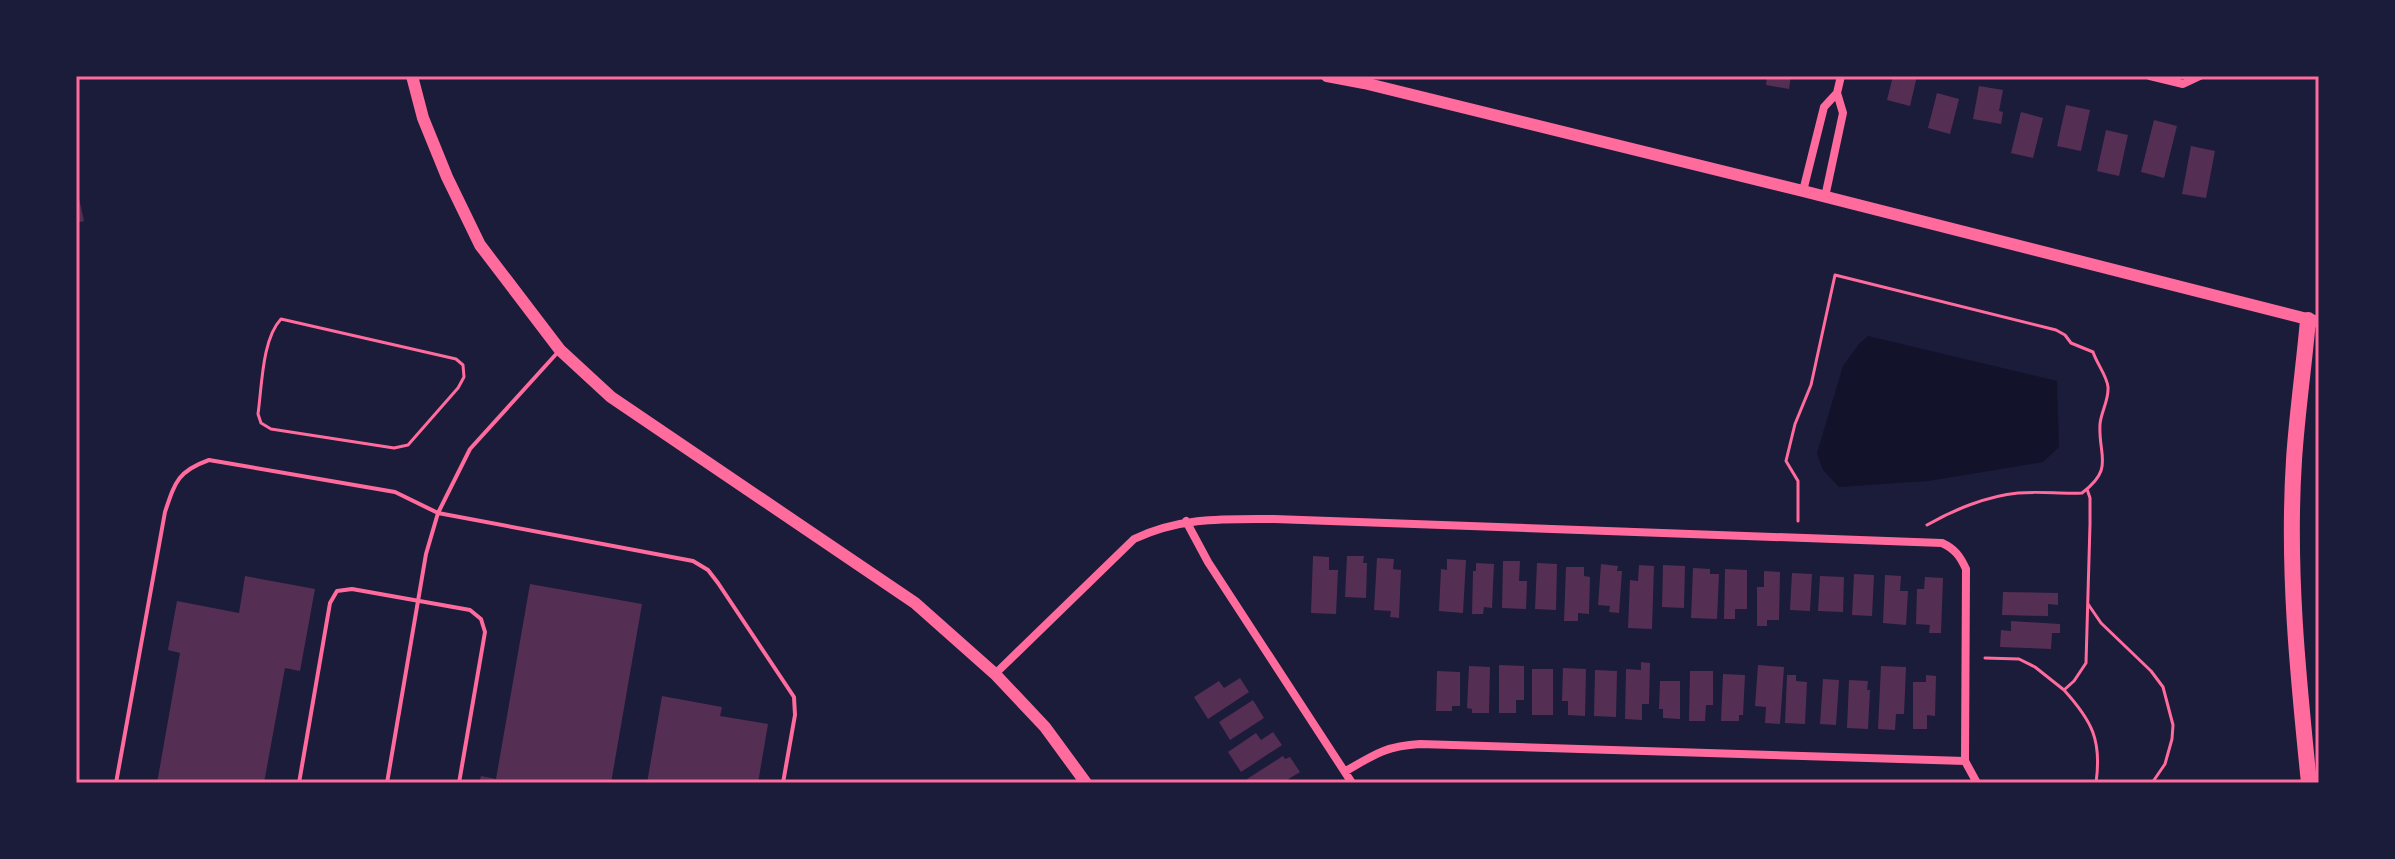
<svg xmlns="http://www.w3.org/2000/svg" width="2395" height="859" font-family="'Archivo Narrow',sans-serif">
	<style>
		.water { fill: #12122b }
		.building { fill: #542f53 }
		.lines { fill: none; stroke-linecap: round; stroke-linejoin: round }
		.path { stroke: #ff6b9d; stroke-width: 3 }
		.service { stroke: #ff6b9d; stroke-width: 4 }
		.minor { stroke: #ff6b9d; stroke-width: 8 }
		.secondary { stroke: #ff6b9d; stroke-width: 12 }
		.motorway { stroke: #ff6b9d; stroke-width: 16 }
		.neatline { fill: none; stroke: #ff6b9d; stroke-width: 3 }
	</style>
	<rect width="100%" height="100%" fill="#1b1b3a"/>
	<path class="water" d="M 1868,336 L 2057,381 L 2059,447 L 2043,462 L 1928,481 L 1839,487 L 1823,470 L 1817,453 L 1843,366 L 1859,344 Z"/>
	<path class="building" d="M 1767,76 L 1791,76 L 1789,89 L 1766,85 Z
		M 1893,76 L 1917,76 L 1910,106 L 1887,100 Z
		M 1979,86 L 2003,90 L 1999,111 L 2003,112 L 2001,124 L 1973,119 Z
		M 1937,93 L 1959,99 L 1950,134 L 1928,128 Z
		M 2066,105 L 2090,110 L 2081,151 L 2057,146 Z
		M 2021,112 L 2043,118 L 2033,158 L 2011,153 Z
		M 2154,120 L 2177,126 L 2164,178 L 2141,172 Z
		M 2106,130 L 2128,135 L 2119,176 L 2097,171 Z
		M 2191,146 L 2215,151 L 2206,198 L 2182,194 Z
		M 76,185 L 84,221 L 76,223 Z
		M 1313,556 L 1329,557 L 1329,570 L 1338,570 L 1336,614 L 1311,613 Z
		M 1347,556 L 1364,556 L 1363,563 L 1367,563 L 1366,598 L 1345,597 Z
		M 1377,558 L 1394,559 L 1393,569 L 1401,570 L 1399,618 L 1390,617 L 1391,611 L 1374,610 Z
		M 1447,559 L 1466,560 L 1463,613 L 1439,611 L 1441,569 L 1447,570 Z
		M 1503,561 L 1520,561 L 1519,581 L 1527,581 L 1526,609 L 1502,608 Z
		M 1476,563 L 1494,564 L 1492,608 L 1484,607 L 1483,614 L 1472,614 L 1473,571 L 1476,571 Z
		M 1537,563 L 1557,564 L 1556,610 L 1535,609 Z
		M 1601,564 L 1618,566 L 1617,571 L 1622,571 L 1619,613 L 1609,612 L 1610,606 L 1598,605 Z
		M 1639,565 L 1654,566 L 1652,629 L 1628,628 L 1630,580 L 1638,581 Z
		M 1663,565 L 1685,566 L 1684,608 L 1662,607 Z
		M 1566,567 L 1584,567 L 1584,576 L 1590,577 L 1589,614 L 1578,613 L 1578,621 L 1564,621 Z
		M 1693,568 L 1710,569 L 1710,574 L 1719,574 L 1717,619 L 1691,618 Z
		M 1725,569 L 1747,570 L 1747,609 L 1735,609 L 1735,619 L 1724,619 Z
		M 1764,571 L 1780,572 L 1779,620 L 1767,620 L 1767,626 L 1757,626 L 1757,587 L 1764,587 Z
		M 1792,573 L 1812,574 L 1810,611 L 1790,610 Z
		M 1854,574 L 1874,575 L 1872,616 L 1852,615 Z
		M 1885,575 L 1901,576 L 1900,591 L 1908,591 L 1906,625 L 1883,623 Z
		M 245,576 L 315,589 L 300,671 L 285,668 L 264,783 L 157,783 L 180,653 L 168,650 L 177,601 L 239,613 Z
		M 1820,576 L 1844,577 L 1843,612 L 1818,611 Z
		M 1925,577 L 1943,578 L 1941,633 L 1929,633 L 1930,625 L 1916,624 L 1917,589 L 1924,589 Z
		M 530,584 L 642,604 L 611,783 L 479,783 L 481,776 L 496,779 Z
		M 2003,592 L 2058,593 L 2058,605 L 2048,604 L 2048,616 L 2002,615 Z
		M 2011,621 L 2060,624 L 2060,633 L 2052,633 L 2051,649 L 2000,647 L 2001,630 L 2011,631 Z
		M 1641,662 L 1650,663 L 1649,704 L 1642,704 L 1642,720 L 1625,719 L 1626,669 L 1641,670 Z
		M 1499,665 L 1524,666 L 1524,700 L 1516,700 L 1516,713 L 1499,713 Z
		M 1758,665 L 1784,667 L 1780,724 L 1765,723 L 1766,707 L 1755,706 Z
		M 1469,666 L 1490,667 L 1489,713 L 1472,713 L 1472,709 L 1467,708 Z
		M 1881,666 L 1906,667 L 1904,714 L 1896,714 L 1895,730 L 1878,729 Z
		M 1563,668 L 1586,669 L 1585,716 L 1568,715 L 1568,701 L 1562,701 Z
		M 1532,669 L 1553,669 L 1553,715 L 1532,715 Z
		M 1595,670 L 1617,671 L 1616,717 L 1594,716 Z
		M 1437,671 L 1460,672 L 1460,706 L 1452,706 L 1452,711 L 1436,711 Z
		M 1690,671 L 1713,671 L 1713,705 L 1706,705 L 1705,721 L 1689,721 Z
		M 1723,674 L 1745,675 L 1743,715 L 1739,715 L 1739,721 L 1721,721 Z
		M 1787,675 L 1796,675 L 1796,681 L 1807,682 L 1805,724 L 1785,723 Z
		M 1926,675 L 1936,676 L 1935,716 L 1927,715 L 1927,729 L 1913,729 L 1913,682 L 1926,682 Z
		M 1240,678 L 1249,692 L 1208,719 L 1194,697 L 1219,681 L 1224,688 Z
		M 1823,679 L 1839,680 L 1836,725 L 1820,724 Z
		M 1849,680 L 1868,681 L 1867,690 L 1870,690 L 1868,729 L 1847,728 Z
		M 1660,681 L 1680,681 L 1680,719 L 1663,718 L 1663,709 L 1659,709 Z
		M 662,696 L 722,707 L 720,716 L 768,724 L 758,783 L 647,783 Z
		M 1253,700 L 1264,718 L 1230,740 L 1219,722 Z
		M 1273,732 L 1282,745 L 1241,772 L 1228,752 L 1256,733 L 1261,740 Z
		M 1283,756 L 1285,759 L 1290,757 L 1300,772 L 1282,783 L 1250,783 L 1247,779 Z"/>
	<g class="lines">
		<path class="path" d="M 281,319 L 456,359 L 463,365 L 464,377 L 458,388 L 408,445 L 394,448 L 271,429 L 261,423 L 258,414 C 262,386 262,339 281,319 Z
			M 1798,521 L 1798,481 L 1786,461 L 1795,424 L 1811,385 L 1835,275 L 2056,330 L 2065,335 L 2071,343 L 2093,352 C 2097,364 2107,376 2108,387 C 2109,400 2101,412 2100,424 C 2098,456 2115,468 2082,493 C 2061,494 2039,491 2018,493 C 1987,496 1953,510 1927,525
			M 2088,604 L 2101,623 L 2151,671 L 2163,687 L 2173,725 L 2172,739 L 2165,764 L 2152,783
			M 1985,658 L 2019,659 L 2035,667 L 2064,690 L 2074,681 L 2086,663 L 2090,524 L 2090,498 L 2087,489
			M 2064,690 C 2092,721 2102,740 2096,783"/>
		<path class="service" d="M 116,783 L 165,512 C 175,482 178,471 209,460 L 395,492 L 438,513 L 693,561 L 708,570 L 718,583 L 794,697 L 795,715 L 783,783
			M 299,783 L 330,603 L 337,591 L 352,589 L 470,610 L 481,619 L 485,632 L 459,783
			M 387,783 L 426,554 L 438,513 L 470,449 L 558,352"/>
		<path class="minor" d="M 2150,76 L 2183,84 L 2200,76
			M 1803,191 L 1824,107 L 1837,93 L 1841,76
			M 1825,197 L 1843,113 L 1837,93
			M 1186,521 L 1208,562 L 1352,783
			M 995,674 L 1134,539 C 1181,517 1223,519 1274,519 L 1942,543 C 1955,549 1960,556 1966,569 L 1965,761 L 1977,783
			M 1346,771 C 1375,754 1386,746 1420,744 L 1965,761"/>
		<path class="secondary" d="M 412,76 L 423,118 L 447,177 L 480,245 L 560,350 L 611,397 L 915,603 L 995,674 L 1045,727 L 1086,783
			M 1327,76 L 1364,83 L 1803,191 L 2319,322"/>
		<path class="motorway" d="M 2308,320 C 2304,366 2297,413 2294,460 C 2287,568 2298,676 2309,783"/>
	</g>
	<rect width="2395" height="859" fill="none" stroke="#1b1b3a" stroke-width="156"/>
	<rect x="78" y="78" width="2239" height="703" class="neatline"/>
</svg>
